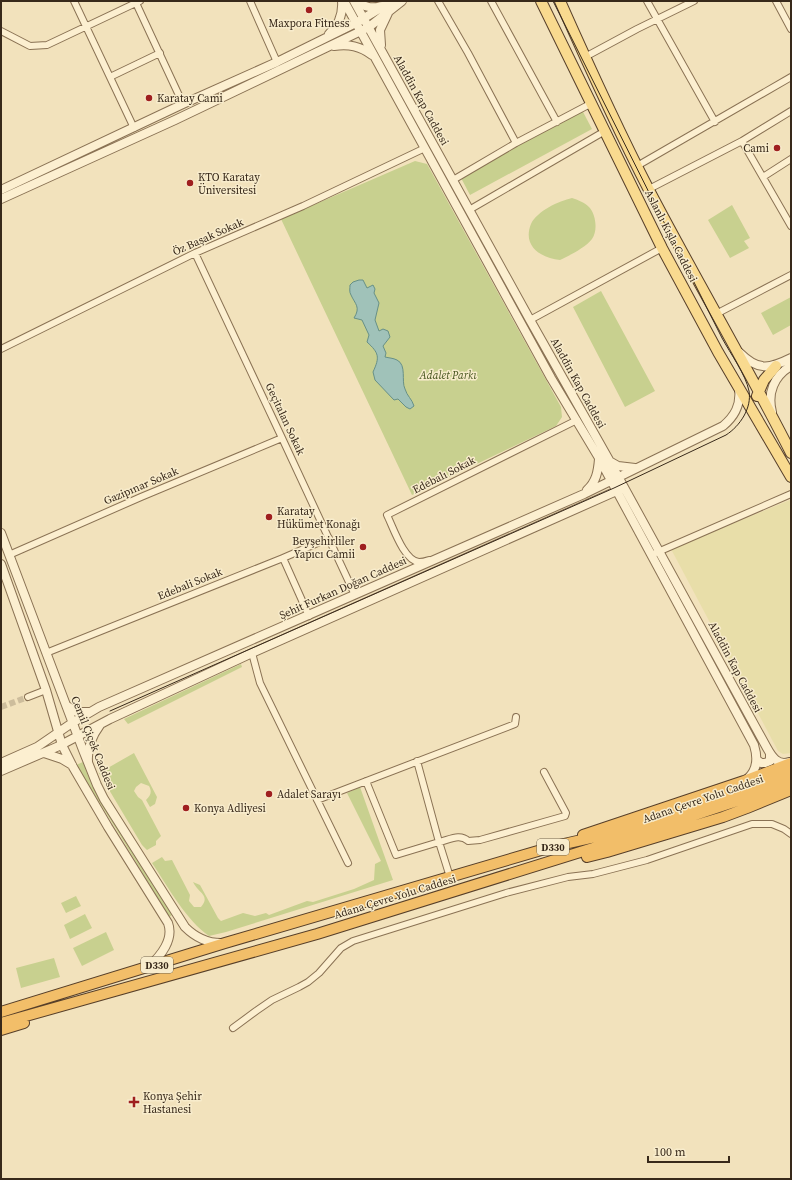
<svg xmlns="http://www.w3.org/2000/svg" width="792" height="1180" font-family="'Source Serif 4',serif">
	<style>
		.farmland { fill: #e8dea9 }
		.green { fill: #c8d08f }
		.water { fill: #a0c2b9; stroke: #679087 }
		.lines { fill: none; stroke-linecap: round; stroke-linejoin: round }
		.minor-tunnel { stroke: #cdbd9c; stroke-width: 6; stroke-dasharray: 6 3; stroke-linecap: butt }
		.minor-casing { stroke: #8a7254; stroke-width: 8 }
		.tertiary-casing { stroke: #8a7254; stroke-width: 10 }
		.primary-casing { stroke: #573f29; stroke-width: 12 }
		.trunk-casing { stroke: #573f29; stroke-width: 12 }
		.minor { stroke: #fcefd0; stroke-width: 6 }
		.tertiary { stroke: #fcefd0; stroke-width: 8 }
		.primary { stroke: #f9da8f; stroke-width: 10 }
		.trunk { stroke: #f2be69; stroke-width: 10 }
		.tram { stroke: #38291a; stroke-width: 1 }
		.poi-dot { fill: #9f1f1f; stroke: #f8eccc; stroke-width: 1.5 }
		.labels { text-anchor: middle; dominant-baseline: central; stroke-width: 3; stroke-linejoin: round; paint-order: stroke }
		.shield { fill: #f8eccc; stroke: #72644f; stroke-width: 1 }
		.shield-label { font-size: 10px; font-weight: bold; fill: #38291a }
		.poi-label { font-size: 11px; fill: #38291a; stroke: #f8eccc; text-anchor: start }
		.street-label { font-size: 11px; fill: #38291a; stroke: #f8eccc }
		.park-label { font-size: 11px; font-style: italic; fill: #48561f; stroke: #f8eccc }
	</style>
	<rect width="100%" height="100%" fill="#f2e2bc"/>
	<path class="farmland" d="M 790,500 L 791,502 L 791,753 L 783,754 L 778,751 L 671,549 Z"/>
	<path class="green" d="M 582,110 L 592,129 L 470,195 L 460,176 Z
		M 415,161 L 427,164 L 561,407 L 562,417 L 556,426 L 412,495 L 281,219 Z
		M 572,198 C 578,200 584,202 589,207 C 596,214 598,231 592,239 C 585,248 570,255 560,260 C 541,258 522,246 531,224 C 537,211 559,201 572,198 Z
		M 732,205 L 750,238 L 744,241 L 749,248 L 730,258 L 708,220 Z
		M 601,291 L 655,391 L 625,407 L 573,307 Z
		M 791,297 L 791,325 L 773,335 L 761,313 Z
		M 241,664 L 242,667 L 128,724 L 124,719 Z
		M 134,753 L 157,797 L 155,804 L 150,807 L 146,800 C 151,795 152,792 149,786 L 141,783 L 136,787 L 134,791 L 138,797 L 142,800 L 161,836 L 156,841 L 156,845 L 147,850 L 142,845 L 99,773 Z
		M 83,762 L 87,773 L 96,791 L 172,915 L 169,917 L 121,837 L 76,765 Z
		M 360,787 L 393,880 L 226,932 L 209,936 C 186,920 168,887 152,863 L 162,857 L 165,861 L 172,860 L 190,895 L 189,901 L 194,907 L 201,907 C 211,895 198,893 193,882 L 200,885 L 218,918 L 221,921 L 243,913 L 255,916 L 266,913 L 269,915 L 307,901 L 313,902 L 354,889 L 374,880 L 375,864 L 381,861 L 347,793 Z
		M 76,896 L 81,906 L 66,913 L 61,903 Z
		M 85,914 L 92,928 L 70,939 L 64,925 Z
		M 106,932 L 114,950 L 82,966 L 73,948 Z
		M 54,958 L 60,977 L 21,988 L 16,968 Z"/>
	<path class="water" d="M 359,280 L 363,280 L 367,288 L 373,285 L 375,289 L 374,293 L 379,303 L 375,320 L 379,331 L 383,329 L 388,331 L 390,337 L 383,346 L 386,353 L 385,357 C 389,358 393,358 397,360 C 407,365 401,381 405,389 C 407,396 412,399 414,406 L 410,409 L 406,407 L 398,399 L 394,400 L 375,380 L 373,372 C 380,357 379,353 367,342 L 369,335 L 362,320 L 354,318 C 361,307 355,304 351,295 C 349,292 350,288 350,285 L 353,282 Z"/>
	<g class="lines">
		<path class="minor-tunnel" d="M 1,707 L 28,697"/>
		<defs>
			<path id="minor" d="M 74,1 L 134,128
				M 250,1 L 277,62
				M 438,1 L 468,53 L 516,143
				M 491,1 L 557,122
				M 647,1 L 715,122
				M 776,1 L 791,29
				M 136,3 L 183,104
				M 1,31 L 30,46 L 47,45 L 140,1
				M 585,57 L 637,29 L 694,1
				M 110,77 L 160,53
				M 742,141 L 791,226
				M 637,166 L 791,77
				M 763,177 L 791,159
				M 453,180 L 516,143 L 592,103
				M 649,189 L 742,141 L 791,111
				M 469,210 L 605,131
				M 195,253 L 282,438 L 355,595
				M 716,314 L 791,275
				M 530,320 L 662,248
				M 1,349 L 195,253 L 303,206 L 425,148
				M 9,555 L 141,497 L 282,438
				M 651,555 L 791,494
				M 283,558 L 329,538
				M 429,560 C 426,561 422,562 419,562 C 404,561 393,527 387,515 L 577,420
				M 46,653 L 283,558 L 309,616
				M 252,653 L 260,683 L 348,863
				M 28,697 L 46,690
				M 366,781 L 396,855 L 439,842 L 417,761
				M 317,800 L 515,724 L 516,717
				M 450,877 L 439,842 C 449,840 460,833 468,841 L 480,840 L 565,816 L 566,813 L 544,772
				M 233,1028 L 256,1011 L 272,1000 L 299,987 L 308,982 L 319,973 L 341,948 L 353,941 L 506,893 L 568,877 L 593,874 L 647,860 L 752,824 L 772,824 L 784,829 L 791,834"/>
			<path id="tertiary" d="M 344,1 L 551,378 L 599,458 L 754,745 C 758,758 758,770 747,779
				M 354,1 L 530,320 L 609,460 L 767,748 C 772,757 778,766 789,762
				M 357,1 C 365,7 371,9 381,6
				M 329,34 C 339,25 343,14 342,1
				M 381,45 L 380,30 L 388,13
				M 334,46 C 349,44 360,46 372,55
				M 1,190 L 183,104 L 277,62 L 356,23 L 392,1
				M 1,199 L 175,120 L 361,31 L 369,27 L 402,1
				M 740,353 C 758,371 769,369 791,358
				M 772,412 C 767,393 774,376 791,366
				M 611,462 L 618,466 L 635,468
				M 587,490 C 596,482 598,472 599,459
				M 1,533 L 83,750 L 97,785 L 104,799 L 185,927 C 195,937 206,943 221,943
				M 1,564 L 46,690 L 62,745 L 73,767 L 108,827 L 168,923 C 174,939 161,956 149,966
				M 67,706 L 77,712 L 89,712
				M 44,753 L 62,759 L 72,765
				M 757,760 L 761,763 L 765,763 L 770,761 L 770,754
				M 88,761 C 87,747 92,736 100,725
				M 1,763 L 37,747 L 72,723 L 99,707 L 584,494 L 723,426 C 735,416 741,405 739,389
				M 1,771 L 59,746 L 110,719 L 252,653 L 621,489"/>
			<path id="primary" d="M 541,1 L 662,248 L 718,352 L 791,477
				M 560,1 C 588,64 617,128 649,190 C 695,278 746,364 791,453
				M 757,396 L 764,380 L 776,366"/>
			<path id="trunk" d="M 583,835 L 744,781 L 791,763
				M 587,857 L 607,852 L 723,817 L 747,808 L 791,790
				M 1,1012 L 225,943 L 555,846 L 617,832 L 722,798 L 791,771
				M 1,1023 L 317,934 L 638,834 L 743,799 L 791,780
				M 1,1030 L 24,1023"/>
		</defs>
		<use href="#minor" class="minor-casing"/>
		<use href="#tertiary" class="tertiary-casing"/>
		<use href="#primary" class="primary-casing"/>
		<use href="#trunk" class="trunk-casing"/>
		<use href="#minor" class="minor"/>
		<use href="#tertiary" class="tertiary"/>
		<use href="#primary" class="primary"/>
		<use href="#trunk" class="trunk"/>
		<path class="tram" d="M 110,711 L 614,488 L 726,435 C 740,426 752,408 749,391 C 746,375 730,353 722,338 L 553,1"/>
	</g>
	<g class="poi-dot">
		<circle cx="309" cy="10" r="4"/>
		<circle cx="149" cy="98" r="4"/>
		<circle cx="777" cy="148" r="4"/>
		<circle cx="190" cy="183" r="4"/>
		<circle cx="269" cy="517" r="4"/>
		<circle cx="363" cy="547" r="4"/>
		<circle cx="269" cy="794" r="4"/>
		<circle cx="186" cy="808" r="4"/>
		<path d="M132 1096h4v4h4v4h-4v4h-4v-4h-4v-4h4z"/>
	</g>
	<g class="labels">
		<g class="shield">
			<rect x="537" y="839" width="32" height="16" rx="3"/>
			<rect x="141" y="957" width="32" height="16" rx="3"/>
		</g>
		<g class="shield-label">
			<text x="553" y="847">D330</text>
			<text x="157" y="965">D330</text>
		</g>
		<g class="poi-label">
			<text x="309" y="23" text-anchor="middle">Maxpora Fitness</text>
			<text x="157" y="98">Karatay Cami</text>
			<text x="769" y="148" text-anchor="end">Cami</text>
			<text x="198" y="177">KTO Karatay<tspan x="198" dy="13">Üniversitesi</tspan></text>
			<text x="277" y="511">Karatay<tspan x="277" dy="13">Hükümet Konağı</tspan></text>
			<text x="355" y="541" text-anchor="end">Beyşehirliler<tspan x="355" dy="13">Yapıcı Camii</tspan></text>
			<text x="277" y="794">Adalet Sarayı</text>
			<text x="194" y="808">Konya Adliyesi</text>
			<text x="143" y="1096">Konya Şehir<tspan x="143" dy="13">Hastanesi</tspan></text>
		</g>
		<g class="street-label">
			<text transform="translate(421 100) rotate(61)">Aladdin Kap Caddesi</text>
			<text transform="translate(671 236) rotate(63)">Aslanlı Kışla Caddesi</text>
			<text transform="translate(208 237) rotate(-24)">Öz Başak Sokak</text>
			<text transform="translate(578 383) rotate(61)">Aladdin Kap Caddesi</text>
			<text transform="translate(285 419) rotate(65)">Geçitalan Sokak</text>
			<text transform="translate(444 475) rotate(-27)">Edebalı Sokak</text>
			<text transform="translate(141 486) rotate(-23)">Gazipınar Sokak</text>
			<text transform="translate(190 584) rotate(-22)">Edebali Sokak</text>
			<text transform="translate(343 588) rotate(-24)">Şehit Furkan Doğan Caddesi</text>
			<text transform="translate(735 667) rotate(62)">Aladdin Kap Caddesi</text>
			<text transform="translate(93 743) rotate(68)">Cemil Çiçek Caddesi</text>
			<text transform="translate(703 799) rotate(-19)">Adana Çevre Yolu Caddesi</text>
			<text transform="translate(395 897) rotate(-17)">Adana Çevre Yolu Caddesi</text>
		</g>
		<g class="park-label">
			<text x="448" y="375">Adalet Parkı</text>
		</g>
	</g>
	<rect width="792" height="1180" fill="none" stroke="#38291a" stroke-width="4"/>
	<path d="M648 1156v6h81v-6" fill="none" stroke="#38291a" stroke-width="2"/>
	<text x="654" y="1156" font-size="12" fill="#38291a" stroke="#f8eccc" stroke-width="3" paint-order="stroke">100 m</text>
</svg>
